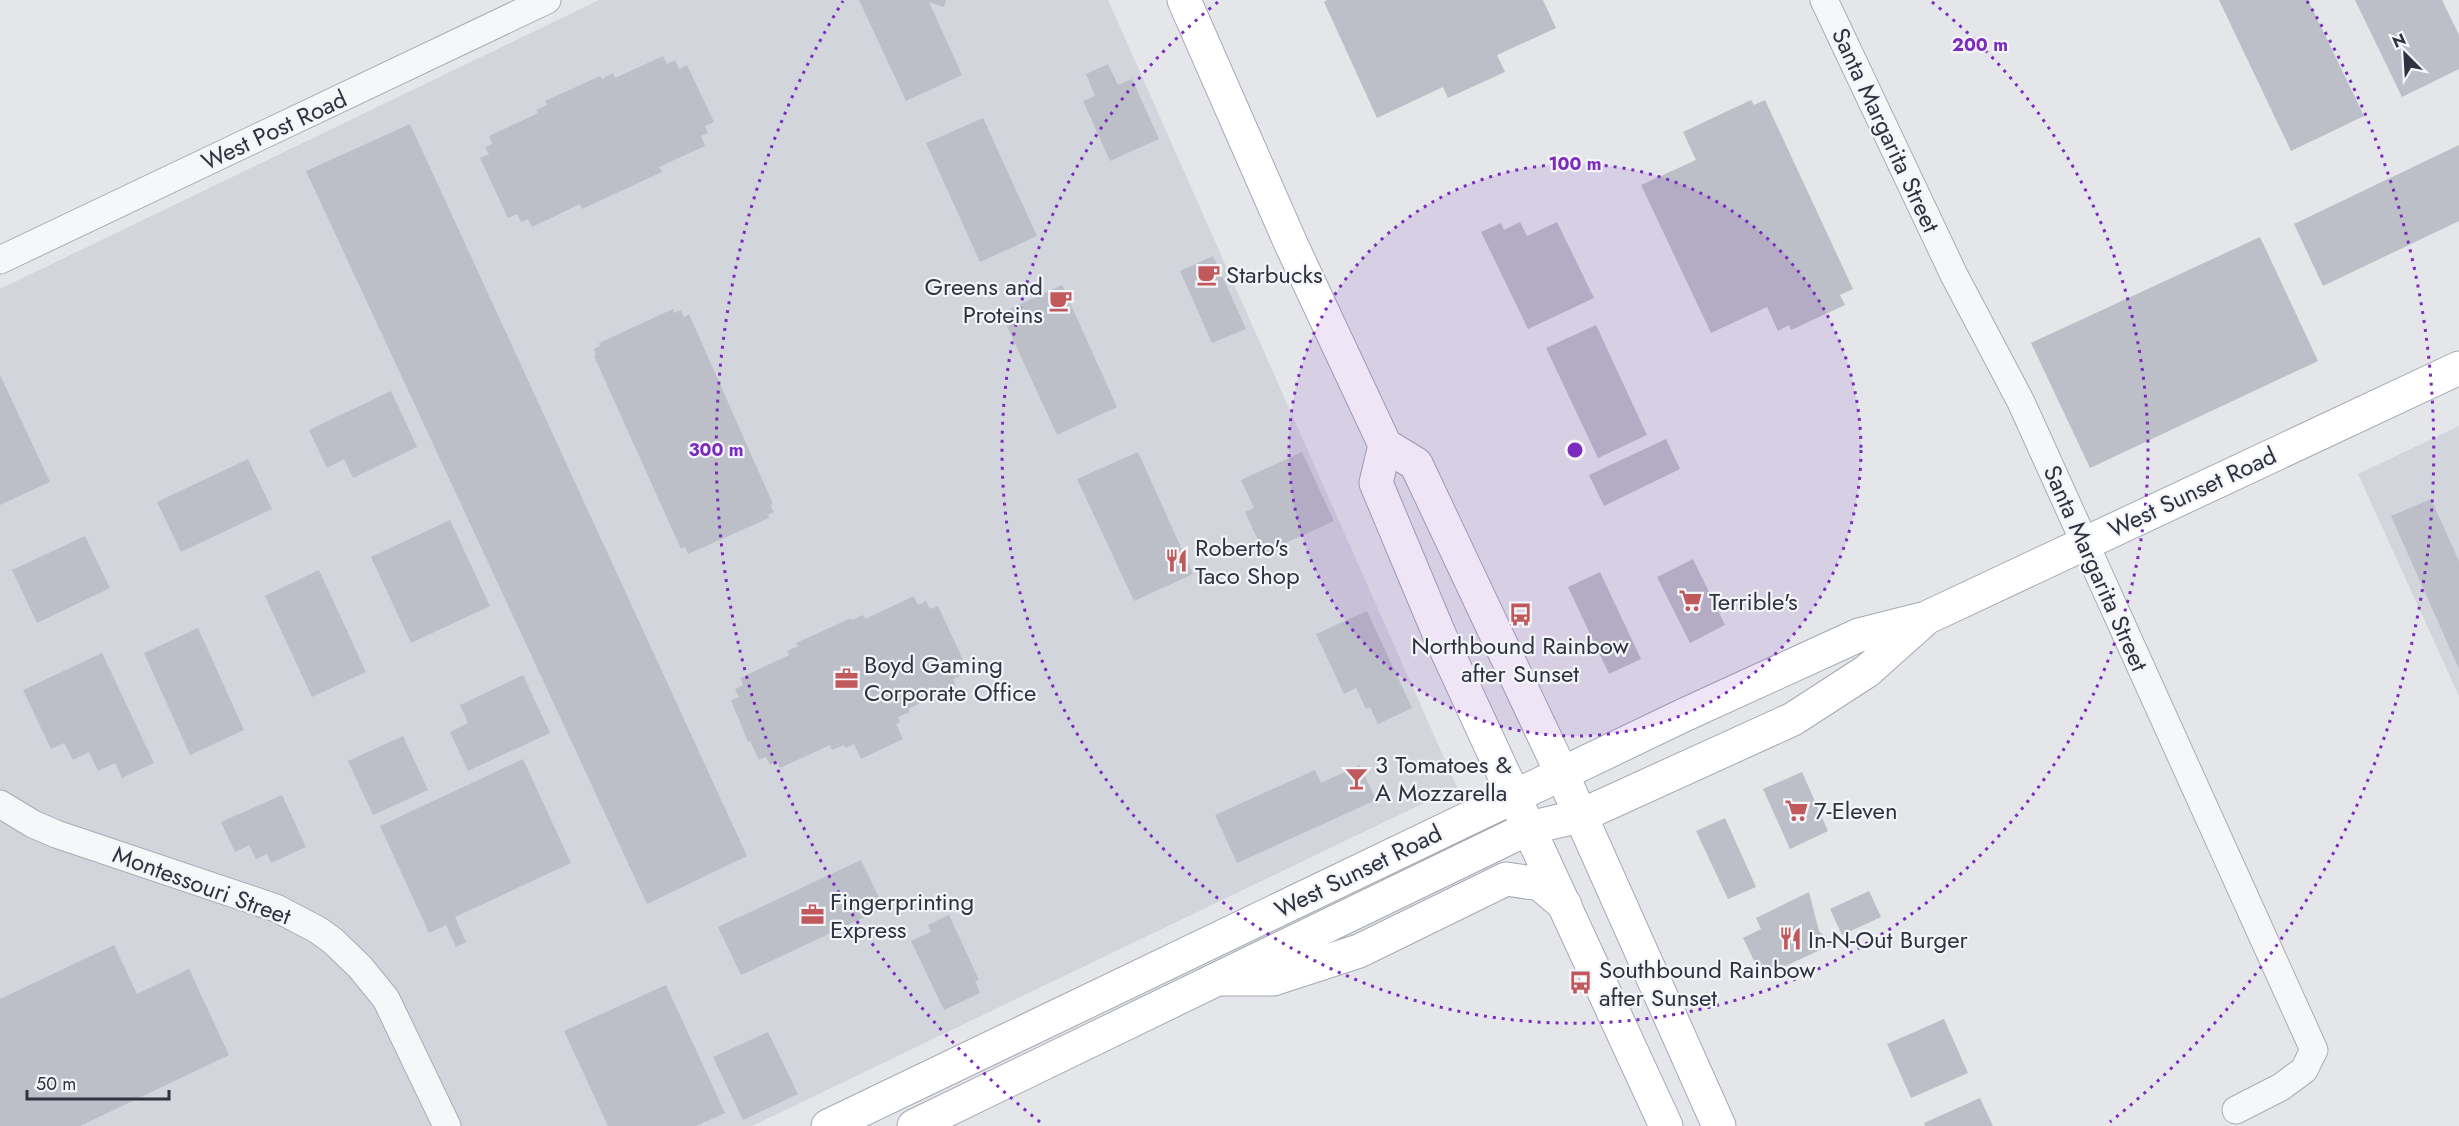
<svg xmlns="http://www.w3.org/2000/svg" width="2459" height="1126" font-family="Jost,sans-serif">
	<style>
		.built { fill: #d2d5dc }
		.building { fill: #bcbfc7 }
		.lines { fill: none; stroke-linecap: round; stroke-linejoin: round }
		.minor-casing { stroke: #aaacb4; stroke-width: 29 }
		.major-casing { stroke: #a5a9b5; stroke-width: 35 }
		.minor { stroke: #f6f7f9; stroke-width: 27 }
		.major { stroke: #fff; stroke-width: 33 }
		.ring { fill: none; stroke: #7b2cbf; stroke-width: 3; stroke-dasharray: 3 6 }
		.labels { text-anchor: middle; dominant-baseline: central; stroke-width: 4.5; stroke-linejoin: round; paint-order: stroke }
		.street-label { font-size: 24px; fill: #2e3241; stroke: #f4f5f8 }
		.poi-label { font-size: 24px; fill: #2e3241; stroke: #f4f5f8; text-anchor: start }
		.centre { fill: #7b2cbf; stroke: #f4f5f8; stroke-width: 3 }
		.ring-label { font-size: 18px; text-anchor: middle; font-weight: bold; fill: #7b2cbf; stroke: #f4f5f8; stroke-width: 4.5; stroke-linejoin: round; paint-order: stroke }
	</style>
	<rect width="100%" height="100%" fill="#e4e6ea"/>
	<path class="built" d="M 599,0 L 1108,0 L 1457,787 L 752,1126 L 0,1126 L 0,289 Z
		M 2459,426 L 2459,696 L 2358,474 Z"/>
	<path class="building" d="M 859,0 L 946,0 L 944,7 L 929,2 L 962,75 L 906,101 Z
		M 1327,0 L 1543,0 L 1556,28 L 1497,55 L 1505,72 L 1448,98 L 1443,87 L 1377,118 L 1324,2 Z
		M 2219,0 L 2308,0 L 2364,116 L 2291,151 Z
		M 2355,0 L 2442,0 L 2459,35 L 2459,69 L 2402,97 Z
		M 663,56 L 667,64 L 675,60 L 679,69 L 687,65 L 714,122 L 705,126 L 708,133 L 701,136 L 705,146 L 659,167 L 662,172 L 582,209 L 580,204 L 532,227 L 528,219 L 521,222 L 517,214 L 508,218 L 480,158 L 489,154 L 485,147 L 492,144 L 489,136 L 538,113 L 536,110 L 547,105 L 545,101 L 600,76 L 602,79 L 613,73 L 615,78 Z
		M 1108,64 L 1118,85 L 1132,79 L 1159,139 L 1110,161 L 1083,101 L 1095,96 L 1086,74 Z
		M 1751,100 L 1754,105 L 1765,100 L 1853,289 L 1840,295 L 1845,305 L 1791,330 L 1789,325 L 1778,331 L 1767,307 L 1711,333 L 1641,185 L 1696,160 L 1683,132 Z
		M 983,118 L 1037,236 L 980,262 L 926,143 Z
		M 410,124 L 747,856 L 647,904 L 306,171 Z
		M 2459,145 L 2459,221 L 2323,286 L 2294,224 Z
		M 1520,222 L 1527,236 L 1557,222 L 1594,298 L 1528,329 L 1481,232 L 1501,223 L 1504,230 Z
		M 2260,237 L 2318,361 L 2090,468 L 2031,343 Z
		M 1213,256 L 1246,329 L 1212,343 L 1180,271 Z
		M 1062,285 L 1117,407 L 1057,435 L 1001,313 Z
		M 673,309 L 674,313 L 681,310 L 684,317 L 689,314 L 773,504 L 770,505 L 774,512 L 768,515 L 769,518 L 688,554 L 685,547 L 681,549 L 594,356 L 596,355 L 594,349 L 600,346 L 599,343 Z
		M 1596,325 L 1647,435 L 1598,458 L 1546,348 Z
		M 0,375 L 50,482 L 0,505 Z
		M 391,391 L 417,447 L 353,478 L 344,459 L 327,468 L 309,430 Z
		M 1666,439 L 1680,469 L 1604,506 L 1589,475 Z
		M 1138,452 L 1193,574 L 1134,601 L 1077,479 Z
		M 1302,452 L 1334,521 L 1264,553 L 1245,512 L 1254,508 L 1241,480 Z
		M 248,459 L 272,509 L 181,552 L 157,502 Z
		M 2431,499 L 2459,561 L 2459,669 L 2391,516 Z
		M 450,520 L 490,606 L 411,643 L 371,557 Z
		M 85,536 L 110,588 L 37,623 L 12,570 Z
		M 1693,559 L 1725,625 L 1690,643 L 1657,577 Z
		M 319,570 L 366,672 L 312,697 L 265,596 Z
		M 1600,572 L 1641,659 L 1609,674 L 1568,587 Z
		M 914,596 L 918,605 L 926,601 L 930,609 L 938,606 L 965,664 L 957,667 L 961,675 L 953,679 L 956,686 L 908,709 L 910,712 L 898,717 L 900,722 L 896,724 L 903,739 L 861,759 L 854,744 L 845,748 L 844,745 L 832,750 L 830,745 L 780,768 L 777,762 L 770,765 L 766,757 L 759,760 L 750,741 L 748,742 L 731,700 L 739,697 L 735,689 L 743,685 L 740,678 L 789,655 L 787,651 L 798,646 L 796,643 L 851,618 L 852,620 L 863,615 L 865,619 Z
		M 1367,611 L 1412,708 L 1378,724 L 1370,707 L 1366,709 L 1356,688 L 1344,694 L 1316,634 Z
		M 198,628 L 244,730 L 190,755 L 144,653 Z
		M 102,653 L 154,763 L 122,778 L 115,763 L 98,771 L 89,752 L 73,760 L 64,743 L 51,749 L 23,690 Z
		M 523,675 L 550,733 L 468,771 L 450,732 L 468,723 L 460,705 Z
		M 403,736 L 428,790 L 373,815 L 348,761 Z
		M 523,759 L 571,863 L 455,917 L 466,942 L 456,947 L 446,925 L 429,933 L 380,826 Z
		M 1360,765 L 1376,800 L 1237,863 L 1215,815 L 1315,770 L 1321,783 Z
		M 1802,772 L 1828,831 L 1790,849 L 1763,789 Z
		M 282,795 L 306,847 L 271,863 L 267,854 L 256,859 L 249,845 L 235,852 L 221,822 Z
		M 1725,818 L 1756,887 L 1728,899 L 1696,831 Z
		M 861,860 L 884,908 L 741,975 L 718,927 Z
		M 1869,891 L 1881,917 L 1842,935 L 1830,909 Z
		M 1809,892 L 1819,931 L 1833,944 L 1762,977 L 1743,938 L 1761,929 L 1756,918 Z
		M 949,915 L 979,980 L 975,981 L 980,993 L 944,1010 L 911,941 L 931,932 L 928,925 Z
		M 114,945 L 137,994 L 189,969 L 229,1055 L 80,1126 L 0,1126 L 0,999 Z
		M 666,985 L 725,1113 L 696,1126 L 608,1126 L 564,1031 Z
		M 1944,1019 L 1968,1073 L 1911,1098 L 1887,1044 Z
		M 768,1032 L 798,1094 L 743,1120 L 713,1057 Z
		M 1980,1098 L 1993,1126 L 1925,1126 L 1924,1123 Z"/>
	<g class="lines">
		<defs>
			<path id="minor" d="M 1824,0 L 1954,275 L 2021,402 L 2314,1050 L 2304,1070 L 2281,1087 L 2236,1110
				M 0,260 L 547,0
				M 0,804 L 33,824 L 56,834 L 276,908 L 318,930 L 333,941 L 360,967 L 386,999 L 447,1126"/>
			<path id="major" d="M 1184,0 L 1291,244 L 1385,445 L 1416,464 L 1562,774 L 1719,1126
				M 1385,445 L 1376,483 L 1440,636 L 1666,1126
				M 1223,979 L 1273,979 L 1359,951 L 1506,879 L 1540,884 L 1565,905
				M 828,1126 L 1684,715 L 1859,635 L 1926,618 L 2459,368
				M 914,1126 L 1529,828 L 1580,816 L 1793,719 L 1867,671 L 1923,621"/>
		</defs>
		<use href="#minor" class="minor-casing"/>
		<use href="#major" class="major-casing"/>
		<use href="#minor" class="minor"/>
		<use href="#major" class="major"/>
	</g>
	<circle cx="1575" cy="450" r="286" fill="#7b2cbf" fill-opacity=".12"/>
	<g class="ring">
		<circle cx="1575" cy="450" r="286"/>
		<path d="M1932 2A573 573 0 1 1 1218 2"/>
		<path d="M1040 1122A859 859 0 0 1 843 1M2307 1A859 859 0 0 1 2110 1122"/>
	</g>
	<defs>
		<symbol id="cafe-bare" viewBox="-9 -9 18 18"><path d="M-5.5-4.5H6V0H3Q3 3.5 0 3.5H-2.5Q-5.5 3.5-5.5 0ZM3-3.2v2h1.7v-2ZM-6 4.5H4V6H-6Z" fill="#c0595b" stroke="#f4f5f8" stroke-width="2.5" paint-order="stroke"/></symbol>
		<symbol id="restaurant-bare" viewBox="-9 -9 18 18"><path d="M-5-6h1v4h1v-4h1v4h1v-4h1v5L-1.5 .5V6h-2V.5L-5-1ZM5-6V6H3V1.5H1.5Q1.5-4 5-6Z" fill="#c0595b" stroke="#f4f5f8" stroke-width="2.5" paint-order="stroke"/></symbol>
		<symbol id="supermarket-bare" viewBox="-9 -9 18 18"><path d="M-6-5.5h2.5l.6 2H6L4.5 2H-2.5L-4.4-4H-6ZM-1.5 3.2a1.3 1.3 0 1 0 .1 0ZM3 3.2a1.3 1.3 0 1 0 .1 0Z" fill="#c0595b" stroke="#f4f5f8" stroke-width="2.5" paint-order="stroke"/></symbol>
		<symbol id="bus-bare" viewBox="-9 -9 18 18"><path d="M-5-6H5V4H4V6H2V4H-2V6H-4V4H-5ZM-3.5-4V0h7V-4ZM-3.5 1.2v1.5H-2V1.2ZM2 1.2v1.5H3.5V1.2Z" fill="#c0595b" stroke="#f4f5f8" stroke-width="2.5" paint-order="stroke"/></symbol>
		<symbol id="office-bare" viewBox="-9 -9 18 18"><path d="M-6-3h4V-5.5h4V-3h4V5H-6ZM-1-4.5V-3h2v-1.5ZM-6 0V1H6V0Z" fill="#c0595b" stroke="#f4f5f8" stroke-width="2.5" paint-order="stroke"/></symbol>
		<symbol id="bar-bare" viewBox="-9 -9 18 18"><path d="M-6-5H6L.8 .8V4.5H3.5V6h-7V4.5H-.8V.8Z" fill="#c0595b" stroke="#f4f5f8" stroke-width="2.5" paint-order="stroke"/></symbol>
	</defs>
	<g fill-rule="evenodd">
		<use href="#cafe-bare" x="1192" y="258" width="33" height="33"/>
		<use href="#cafe-bare" x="1044" y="284" width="33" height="33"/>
		<use href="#restaurant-bare" x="1160" y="544" width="33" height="33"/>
		<use href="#supermarket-bare" x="1674" y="584" width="33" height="33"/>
		<use href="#bus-bare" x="1504" y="598" width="33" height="33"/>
		<use href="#office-bare" x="830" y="662" width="33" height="33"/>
		<use href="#bar-bare" x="1340" y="762" width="33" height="33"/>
		<use href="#supermarket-bare" x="1780" y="794" width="33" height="33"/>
		<use href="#office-bare" x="796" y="898" width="33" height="33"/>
		<use href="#restaurant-bare" x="1774" y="922" width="33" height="33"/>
		<use href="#bus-bare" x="1564" y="966" width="33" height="33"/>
	</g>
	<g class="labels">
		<g class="street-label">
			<text transform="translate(274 130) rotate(-25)">West Post Road</text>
			<text transform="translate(1886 130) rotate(65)">Santa Margarita Street</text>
			<text transform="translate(2192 492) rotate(-25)">West Sunset Road</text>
			<text transform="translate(2096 568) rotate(66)">Santa Margarita Street</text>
			<text transform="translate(1358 871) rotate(-26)">West Sunset Road</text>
			<text transform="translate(202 885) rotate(20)">Montessouri Street</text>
		</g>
		<g class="poi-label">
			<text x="1226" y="274">Starbucks</text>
			<text x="1043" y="286" text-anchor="end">Greens and<tspan x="1043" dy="28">Proteins</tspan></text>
			<text x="1195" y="547">Roberto's<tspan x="1195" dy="28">Taco Shop</tspan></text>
			<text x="1709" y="601">Terrible's</text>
			<text x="1520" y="645" text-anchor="middle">Northbound Rainbow<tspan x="1520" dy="28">after Sunset</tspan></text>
			<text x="864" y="664">Boyd Gaming<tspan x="864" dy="28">Corporate Office</tspan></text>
			<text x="1375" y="764">3 Tomatoes &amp;<tspan x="1375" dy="28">A Mozzarella</tspan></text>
			<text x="1814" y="810">7-Eleven</text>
			<text x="830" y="901">Fingerprinting<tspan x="830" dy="28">Express</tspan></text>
			<text x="1808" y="939">In-N-Out Burger</text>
			<text x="1599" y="969">Southbound Rainbow<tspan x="1599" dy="28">after Sunset</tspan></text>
		</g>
	</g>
	<circle cx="1575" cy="450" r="9" class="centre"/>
	<g class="ring-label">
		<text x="1980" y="51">200 m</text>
		<text x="1575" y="170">100 m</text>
		<text x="716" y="456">300 m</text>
	</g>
	<g transform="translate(2405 54) rotate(336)" stroke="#f4f5f8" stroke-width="4.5" paint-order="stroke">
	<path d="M0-4.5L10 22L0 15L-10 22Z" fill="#2e3241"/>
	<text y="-9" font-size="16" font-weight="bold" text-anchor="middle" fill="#2e3241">N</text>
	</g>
	<path d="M27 1090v9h142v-9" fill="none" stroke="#2e3241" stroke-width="3"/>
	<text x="36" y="1090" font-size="18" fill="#2e3241" stroke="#f4f5f8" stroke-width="4.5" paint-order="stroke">50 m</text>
</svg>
